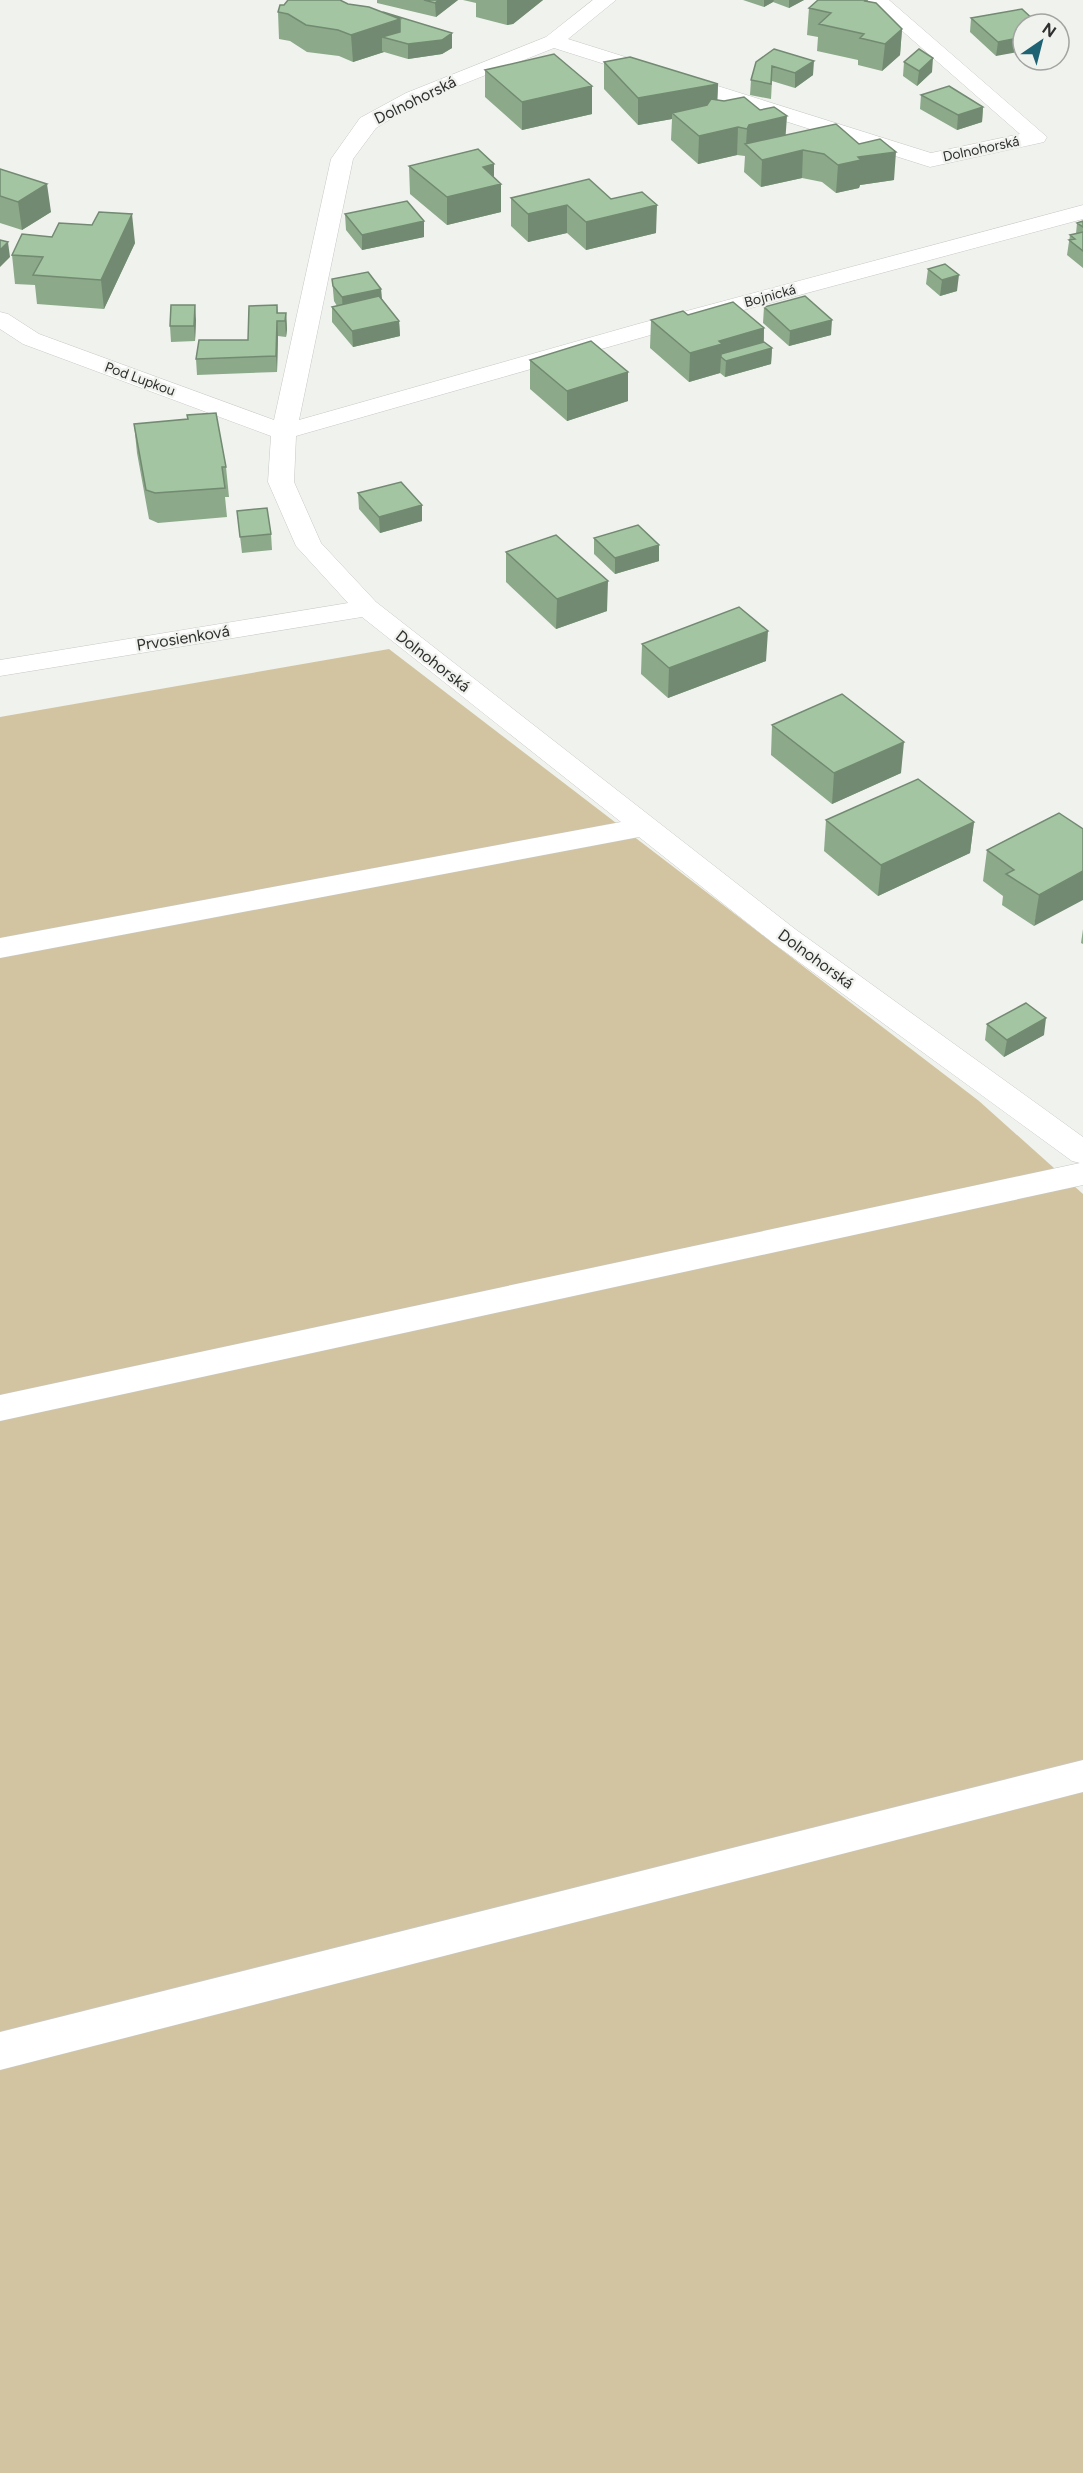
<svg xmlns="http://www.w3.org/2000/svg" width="1083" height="2473" font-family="Figtree,sans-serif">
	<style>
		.green { fill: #d2c4a1 }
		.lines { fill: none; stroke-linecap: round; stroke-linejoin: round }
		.minor-casing { stroke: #c7c9c5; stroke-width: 1 }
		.minor { fill: #fff; fill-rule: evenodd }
		.wall { fill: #8ca98a }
		.shaded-wall { fill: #728a71 }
		.building { fill: #a3c5a1; stroke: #728a71; stroke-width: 1.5 }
		.labels { text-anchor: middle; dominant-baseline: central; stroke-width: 4.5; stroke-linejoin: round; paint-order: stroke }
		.far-street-label { font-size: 14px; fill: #2e2f2e; stroke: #f0f2ee }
		.street-label { font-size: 16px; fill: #2e2f2e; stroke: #f0f2ee }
	</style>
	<rect width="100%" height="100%" fill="#f0f2ee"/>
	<path class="green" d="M 389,649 L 979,1101 L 1083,1194 L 1083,2473 L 0,2473 L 0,717 Z"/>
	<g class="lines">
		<defs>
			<path id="minor" d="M 593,0 L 616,0 L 568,39 L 931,153 L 1020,134 L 867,0 L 889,0 L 1047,137 L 1044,142 L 930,167 L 554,48 L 420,101 L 376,128 L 353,159 L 299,420 L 638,324 L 1083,205 L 1083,219 L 654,334 L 296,436 L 294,482 L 321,543 L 376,602 L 795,929 L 1083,1137 L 1083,1185 L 0,1421 L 0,1395 L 1080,1163 L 1072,1161 L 773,943 L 639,837 L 0,958 L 0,938 L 621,822 L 362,617 L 0,676 L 0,660 L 348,603 L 296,546 L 268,482 L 271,436 L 23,344 L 0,329 L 0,312 L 8,314 L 39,334 L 274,420 L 331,159 L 360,118 L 406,93 L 546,37 Z
				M 1083,1760 L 1083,1792 L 0,2070 L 0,2032 Z"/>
		</defs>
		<use href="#minor" class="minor-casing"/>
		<use href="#minor" class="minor"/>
	</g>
	<path class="wall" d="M 377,0 L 458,0 L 436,17 L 377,3 Z
		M 463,0 L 543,0 L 513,24 L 507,25 L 476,17 L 476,3 Z
		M 743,0 L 804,0 L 789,8 L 773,2 L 764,7 Z
		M 818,0 L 868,0 L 868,2 L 902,29 L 900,55 L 882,71 L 858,65 L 858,60 L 817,51 L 818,37 L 807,35 L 809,8 Z
		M 278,12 L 452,48 L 442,54 L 408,59 L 384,52 L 353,62 L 339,56 L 307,52 L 290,41 L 279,39 Z
		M 971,18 L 1038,24 L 996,56 L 970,32 Z
		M 604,62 L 718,84 L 717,100 L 786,135 L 894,180 L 860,185 L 859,188 L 836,193 L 822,182 L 802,178 L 761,187 L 744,172 L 745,156 L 737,155 L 698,164 L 671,140 L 672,119 L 638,125 L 604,89 Z
		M 756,62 L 813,75 L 795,88 L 772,81 L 771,99 L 750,95 L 751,80 Z
		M 904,62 L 932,72 L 917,86 L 903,76 Z
		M 485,70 L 592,86 L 592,114 L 522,130 L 485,97 Z
		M 921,95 L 983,107 L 982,122 L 957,130 L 920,109 Z
		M 494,164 L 494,177 L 501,212 L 447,225 L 410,194 L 409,166 Z
		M 0,169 L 51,212 L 22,230 L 0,223 Z
		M 511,198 L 611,199 L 656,233 L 586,250 L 567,233 L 528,242 L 511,226 Z
		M 345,214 L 424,237 L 362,250 L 346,230 Z
		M 1083,221 L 1083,268 L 1067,255 L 1070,235 L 1076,234 L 1077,223 Z
		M 135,243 L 104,309 L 37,304 L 35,285 L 15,284 L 12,255 Z
		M 928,269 L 957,291 L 940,296 L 926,284 Z
		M 332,279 L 381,289 L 382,299 L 399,321 L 400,336 L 353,347 L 332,322 L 332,307 L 337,306 L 334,301 Z
		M 277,305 L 278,313 L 286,313 L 287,329 L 286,337 L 278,336 L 277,372 L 197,375 L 196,359 L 248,340 Z
		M 764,307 L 831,335 L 789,346 L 763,323 Z
		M 688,315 L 764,328 L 764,342 L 772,348 L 771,364 L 725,377 L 720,373 L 689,382 L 650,348 L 651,320 Z
		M 196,320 L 195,341 L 171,342 L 170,326 Z
		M 530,360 L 628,372 L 628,401 L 567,421 L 530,389 Z
		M 134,424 L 226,467 L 229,497 L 225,497 L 227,517 L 158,523 L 149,519 L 137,453 Z
		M 358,493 L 422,505 L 422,521 L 380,533 L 359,509 Z
		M 237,511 L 271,534 L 272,550 L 242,553 Z
		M 594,538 L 659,561 L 615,574 L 594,554 Z
		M 506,552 L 607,611 L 556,629 L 506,582 Z
		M 642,644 L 766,661 L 668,698 L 641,674 Z
		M 772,725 L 901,773 L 832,804 L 771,755 Z
		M 1059,813 L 1034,926 L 1002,905 L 1003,896 L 983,881 L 987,850 Z
		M 826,820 L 974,822 L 970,853 L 878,896 L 824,851 Z
		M 1083,929 L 1083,944 L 1081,943 Z
		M 987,1024 L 1044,1035 L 1004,1057 L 985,1040 Z"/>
	<path class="shaded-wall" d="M 439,0 L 458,0 L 436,17 L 435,3 Z
		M 507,0 L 543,0 L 513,24 L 507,25 Z
		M 764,0 L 774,0 L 773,2 L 764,7 Z
		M 789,0 L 804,0 L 789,8 Z
		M 400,19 L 401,42 L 382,37 L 382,51 L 384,52 L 353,62 L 351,35 Z
		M 902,29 L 900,55 L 882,71 L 885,44 Z
		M 452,33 L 452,48 L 442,54 L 408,59 L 408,44 Z
		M 1023,37 L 1023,51 L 996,56 L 998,42 Z
		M 933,58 L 932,72 L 917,86 L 919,71 Z
		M 814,61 L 813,75 L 795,88 L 795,73 Z
		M 718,84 L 717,111 L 672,113 L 672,119 L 638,125 L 638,98 Z
		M 592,86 L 592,114 L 522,130 L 522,102 Z
		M 983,107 L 982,122 L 957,130 L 958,115 Z
		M 787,116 L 785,144 L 746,145 L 747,129 L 749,125 Z
		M 738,127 L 737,155 L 698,164 L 699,136 Z
		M 803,150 L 802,178 L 761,187 L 762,160 Z
		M 896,152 L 894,180 L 860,185 L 859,188 L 836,193 L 838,165 L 858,157 Z
		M 494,164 L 494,185 L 501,184 L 501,212 L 447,225 L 447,197 L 483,167 Z
		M 47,184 L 51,212 L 22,230 L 18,202 Z
		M 567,205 L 567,233 L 528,242 L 528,214 Z
		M 657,205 L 656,233 L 586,250 L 586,222 Z
		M 132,214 L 135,243 L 104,309 L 101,280 Z
		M 424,221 L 424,237 L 362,250 L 362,235 Z
		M 8,242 L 10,257 L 0,267 L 0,250 Z
		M 959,275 L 957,291 L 940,296 L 942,280 Z
		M 381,289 L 382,305 L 343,313 L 342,297 Z
		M 195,305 L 196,320 L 195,341 L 194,326 Z
		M 286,313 L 287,329 L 286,337 L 285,321 Z
		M 832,320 L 831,335 L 789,346 L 790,331 Z
		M 277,321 L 278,336 L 277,372 L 276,356 Z
		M 399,321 L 400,336 L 353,347 L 352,331 Z
		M 764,328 L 763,351 L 772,348 L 771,364 L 725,377 L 726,361 L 721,357 L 720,373 L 689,382 L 690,353 L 719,341 Z
		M 628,372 L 628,401 L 567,421 L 567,391 Z
		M 422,505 L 422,521 L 380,533 L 379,517 Z
		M 659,545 L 659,561 L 615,574 L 615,558 Z
		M 608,581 L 607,611 L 556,629 L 557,599 Z
		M 768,631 L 766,661 L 668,698 L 669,668 Z
		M 904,742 L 901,773 L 832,804 L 834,773 Z
		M 974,822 L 970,853 L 878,896 L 881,865 Z
		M 1083,871 L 1083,900 L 1034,926 L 1039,895 Z
		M 1046,1018 L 1044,1035 L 1004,1057 L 1007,1040 Z"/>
	<path class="building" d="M 288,0 L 340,0 L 348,4 L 369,7 L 400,19 L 351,35 L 338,30 L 306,25 L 288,14 L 278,12 L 280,5 L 284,5 Z
		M 424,0 L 439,0 L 435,3 Z
		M 818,0 L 866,0 L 865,1 L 876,3 L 902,29 L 885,44 L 860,38 L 864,34 L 819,24 L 831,13 L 809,8 Z
		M 1022,9 L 1038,24 L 1023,24 L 1023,37 L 998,42 L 971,18 Z
		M 382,12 L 383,12 L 452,33 L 442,40 L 408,44 L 382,37 L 400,32 L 400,19 Z
		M 774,49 L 814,61 L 795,73 L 772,66 L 771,84 L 751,80 L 756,62 Z
		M 919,49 L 933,58 L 919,71 L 904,62 Z
		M 554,54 L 592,86 L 522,102 L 485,70 Z
		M 630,57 L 718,84 L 638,98 L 604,62 Z
		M 949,86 L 983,107 L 958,115 L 921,95 Z
		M 744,97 L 760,110 L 774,107 L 787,116 L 749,125 L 747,129 L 738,127 L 699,136 L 672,113 L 707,105 L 711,99 L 724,101 Z
		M 836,124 L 859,144 L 880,139 L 896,152 L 858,157 L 861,160 L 838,165 L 824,154 L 803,150 L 762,160 L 745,144 Z
		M 478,149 L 494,164 L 483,167 L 501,184 L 447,197 L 409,166 Z
		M 0,169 L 47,184 L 18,202 L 0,196 Z
		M 589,179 L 611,199 L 642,192 L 657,205 L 586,222 L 567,205 L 528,214 L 511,198 Z
		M 407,201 L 424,221 L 362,235 L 345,214 Z
		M 99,212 L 132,214 L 101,280 L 33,275 L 43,257 L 12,255 L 22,234 L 52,237 L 59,223 L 92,225 Z
		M 1083,221 L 1083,227 L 1077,223 Z
		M 1083,232 L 1083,251 L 1069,240 L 1075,239 L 1070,235 Z
		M 0,240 L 8,242 L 0,250 Z
		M 945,264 L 959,275 L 942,280 L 928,269 Z
		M 368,272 L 381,289 L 342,297 L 333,286 L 332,279 Z
		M 379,296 L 399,321 L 352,331 L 332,307 Z
		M 805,296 L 832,320 L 790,331 L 764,307 Z
		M 733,302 L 764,328 L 719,341 L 722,344 L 690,353 L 651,320 L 683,311 L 688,315 Z
		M 171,305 L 195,305 L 194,326 L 170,326 Z
		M 277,305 L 277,313 L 286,313 L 285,321 L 277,321 L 276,356 L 196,359 L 199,340 L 248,340 L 249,306 Z
		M 591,341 L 628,372 L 567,391 L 530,360 Z
		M 764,342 L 772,348 L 726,361 L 721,357 L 721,354 Z
		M 216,413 L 226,467 L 222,467 L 225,488 L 155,493 L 146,490 L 134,424 L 188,419 L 187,415 Z
		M 401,482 L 422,505 L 379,517 L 358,493 Z
		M 267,508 L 271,534 L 240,537 L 237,511 Z
		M 638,525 L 659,545 L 615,558 L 594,538 Z
		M 556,535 L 608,581 L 557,599 L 506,552 Z
		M 739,607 L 768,631 L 669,668 L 642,644 Z
		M 842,694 L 904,742 L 834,773 L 772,725 Z
		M 918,779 L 974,822 L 881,865 L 826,820 Z
		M 1059,813 L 1083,829 L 1083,871 L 1039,895 L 1006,874 L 1014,870 L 987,850 Z
		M 1026,1003 L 1046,1018 L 1007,1040 L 987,1024 Z"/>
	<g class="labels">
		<g class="far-street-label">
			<text transform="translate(981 149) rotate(-12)">Dolnohorská</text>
			<text transform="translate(770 296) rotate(-15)">Bojnická</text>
			<text transform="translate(140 379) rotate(20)">Pod Lupkou</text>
		</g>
		<g class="street-label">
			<text transform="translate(415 100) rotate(-26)">Dolnohorská</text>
			<text transform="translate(183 638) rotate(-9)">Prvosienková</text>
			<text transform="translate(433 661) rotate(38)">Dolnohorská</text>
			<text transform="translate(816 959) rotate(36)">Dolnohorská</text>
		</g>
	</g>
	<g transform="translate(1041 42) rotate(35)"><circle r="28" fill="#f0f2ee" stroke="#a2a4a1" stroke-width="1.5"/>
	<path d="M0-4.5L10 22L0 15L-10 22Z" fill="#1d6374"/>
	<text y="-9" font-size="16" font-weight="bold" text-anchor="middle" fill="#2e2f2e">N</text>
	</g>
</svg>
